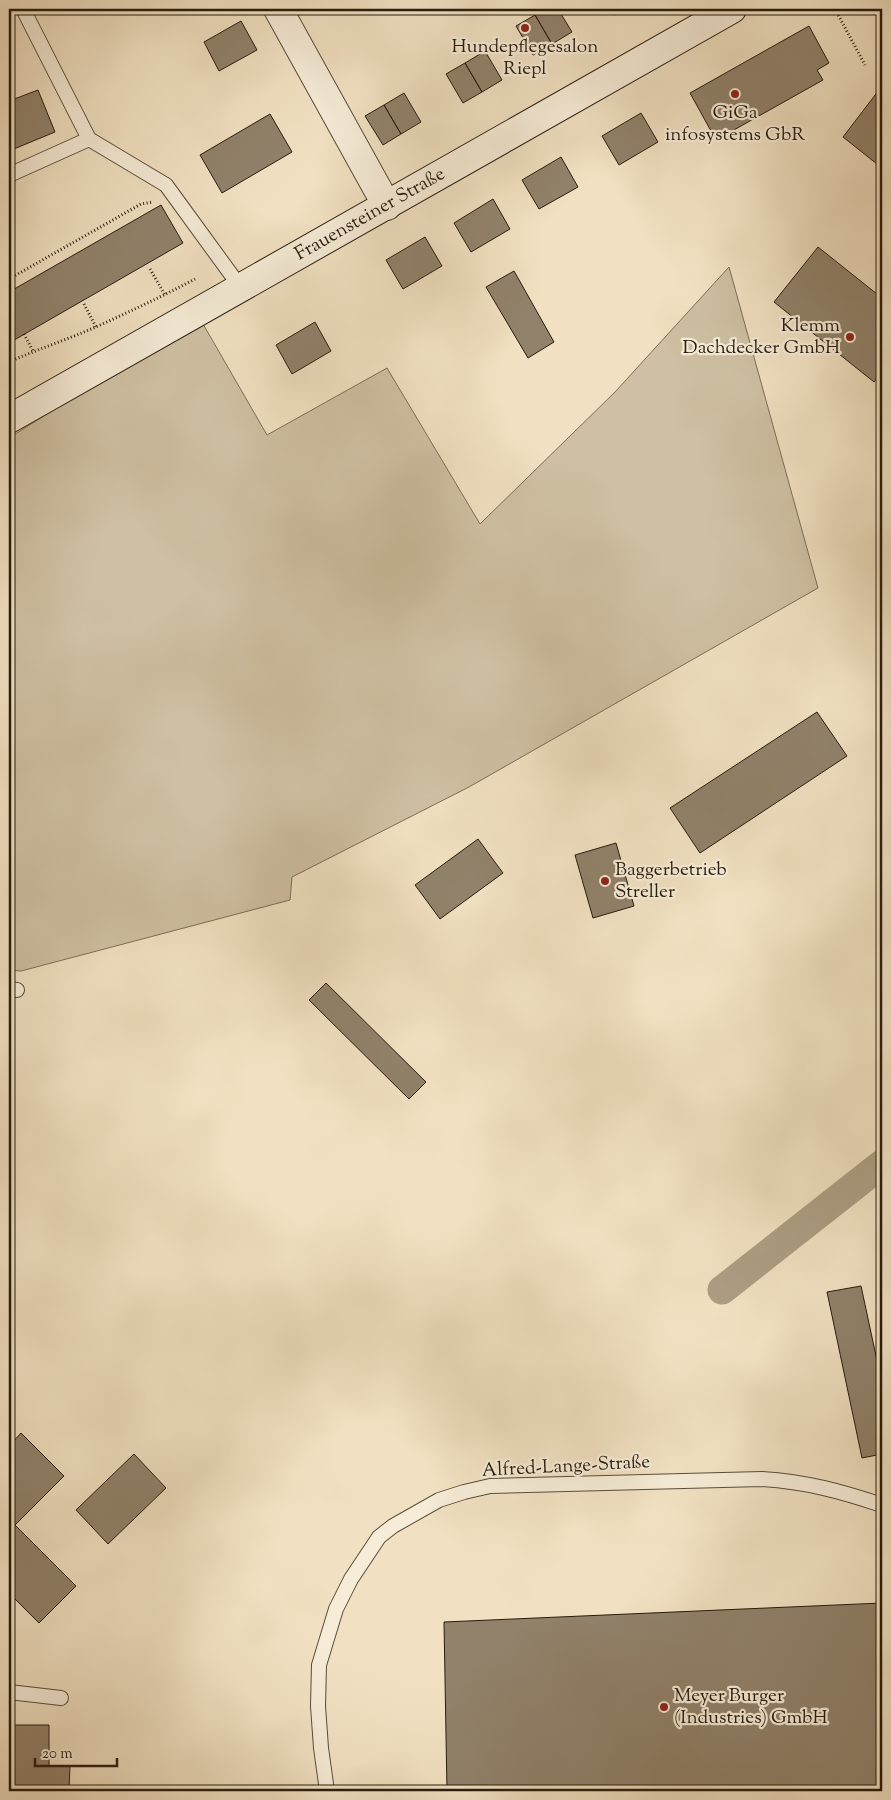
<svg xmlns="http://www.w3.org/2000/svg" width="891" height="1800" font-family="'Sorts Mill Goudy',serif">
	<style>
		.green { fill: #cfc0a3; stroke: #7c6e58 }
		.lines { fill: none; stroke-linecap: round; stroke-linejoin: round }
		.canal { stroke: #ad9e84; stroke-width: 29 }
		.building { fill: #91826b; stroke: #281c0d }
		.service-casing { stroke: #5a4d3a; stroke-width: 16 }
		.minor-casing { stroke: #5a4d3a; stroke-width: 30 }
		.secondary-casing { stroke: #281c0d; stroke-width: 30 }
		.path { stroke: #281c0d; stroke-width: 3; stroke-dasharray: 1 2.5; stroke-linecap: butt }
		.service { stroke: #f6ecd7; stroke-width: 14 }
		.minor { stroke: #f6ecd7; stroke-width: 28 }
		.secondary { stroke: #f6ecd7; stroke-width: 28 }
		.poi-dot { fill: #8f2418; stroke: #f6ecd7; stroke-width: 2 }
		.labels { text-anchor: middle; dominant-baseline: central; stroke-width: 4.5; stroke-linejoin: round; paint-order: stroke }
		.poi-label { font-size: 19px; fill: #281c0d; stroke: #f6ecd7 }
		.street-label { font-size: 19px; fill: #281c0d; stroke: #f6ecd7 }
	</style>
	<rect width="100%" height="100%" fill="#f1e1c2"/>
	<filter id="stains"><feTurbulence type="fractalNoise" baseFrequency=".004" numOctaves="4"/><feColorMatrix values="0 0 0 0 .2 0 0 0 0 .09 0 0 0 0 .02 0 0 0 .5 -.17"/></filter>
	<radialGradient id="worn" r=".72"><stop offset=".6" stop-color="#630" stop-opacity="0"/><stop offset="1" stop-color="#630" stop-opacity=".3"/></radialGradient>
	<path class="green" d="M 729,267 L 818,588 L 469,787 L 292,877 L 290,900 L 21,971 L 9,970 L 9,438 L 199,317 L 267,435 L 387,368 L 480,524 L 615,392 Z"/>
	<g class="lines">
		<path class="canal" d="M 722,1290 L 882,1164"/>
	</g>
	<path class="building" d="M 545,9 L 558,9 L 572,32 L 552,44 L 535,15 Z
		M 610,9 L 624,9 L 614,15 Z
		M 535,15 L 552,44 L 533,55 L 516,26 Z
		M 241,21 L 257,50 L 219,71 L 204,42 Z
		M 809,26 L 829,63 L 817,70 L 823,80 L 716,140 L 690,93 Z
		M 485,51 L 502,80 L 482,92 L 465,63 Z
		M 465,63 L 482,92 L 463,103 L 446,74 Z
		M 882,86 L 882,168 L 843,137 Z
		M 38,90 L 55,132 L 9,151 L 9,101 Z
		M 404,93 L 421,122 L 401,134 L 384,105 Z
		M 384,105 L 401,134 L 383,145 L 365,116 Z
		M 641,113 L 658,142 L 619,165 L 602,136 Z
		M 270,114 L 292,152 L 222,193 L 200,155 Z
		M 561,157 L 578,187 L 539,209 L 522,180 Z
		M 493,199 L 510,229 L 471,252 L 454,223 Z
		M 161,205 L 183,243 L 9,343 L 9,292 Z
		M 425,237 L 442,266 L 403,289 L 386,260 Z
		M 818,247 L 882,298 L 882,372 L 874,382 L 774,302 Z
		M 514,271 L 554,342 L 528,358 L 486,287 Z
		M 315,322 L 331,351 L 292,374 L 276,345 Z
		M 817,712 L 847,756 L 700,853 L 670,808 Z
		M 478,839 L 503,873 L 440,919 L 415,885 Z
		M 616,843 L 634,906 L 593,918 L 575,855 Z
		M 326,983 L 426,1082 L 409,1099 L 309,1000 Z
		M 861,1286 L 882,1384 L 882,1454 L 862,1458 L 827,1292 Z
		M 21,1433 L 64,1476 L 15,1525 L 76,1586 L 39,1623 L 9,1593 L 9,1446 Z
		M 134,1454 L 166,1488 L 108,1544 L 76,1510 Z
		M 882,1603 L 882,1791 L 447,1791 L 444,1622 Z
		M 9,1725 L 49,1725 L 49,1766 L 70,1766 L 69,1791 L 9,1791 Z"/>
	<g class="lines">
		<defs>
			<path id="service" d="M 23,9 L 89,139 L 166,185 L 241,288
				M 9,175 L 89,139
				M 9,989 L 17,990
				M 9,1692 L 61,1698
				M 327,1791 L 321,1748 L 318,1706 L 319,1665 L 336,1609 L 351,1579 L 379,1537 L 393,1526 L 439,1500 L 464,1492 L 490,1486 L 762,1479 C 807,1482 840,1491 882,1505"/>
			<path id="minor" d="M 278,9 L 387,206"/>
			<g id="secondary">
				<path id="s1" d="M 9,419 L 732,9"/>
			</g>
		</defs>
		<use href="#service" class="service-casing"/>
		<use href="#minor" class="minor-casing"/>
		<use href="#secondary" class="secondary-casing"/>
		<path class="path" d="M 835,9 L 865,65
			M 150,269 L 165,295
			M 9,279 L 141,204 L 153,202
			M 84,304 L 96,327
			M 24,334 L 33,351
			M 9,362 C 38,349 69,339 98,326 C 131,311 163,296 195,279"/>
		<use href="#service" class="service"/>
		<use href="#minor" class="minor"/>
		<use href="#secondary" class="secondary"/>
	</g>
	<g class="poi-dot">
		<circle cx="525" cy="28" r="5"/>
		<circle cx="735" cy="94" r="5"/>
		<circle cx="850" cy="337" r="5"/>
		<circle cx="605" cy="881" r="5"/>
		<circle cx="664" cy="1707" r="5"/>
	</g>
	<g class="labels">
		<g class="poi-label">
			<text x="525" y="47">Hundepflegesalon<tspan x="525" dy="22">Riepl</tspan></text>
			<text x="735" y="113">GiGa<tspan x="735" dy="22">infosystems GbR</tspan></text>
			<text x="840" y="326" text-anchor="end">Klemm<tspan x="840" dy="22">Dachdecker GmbH</tspan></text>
			<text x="615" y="870" text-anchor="start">Baggerbetrieb<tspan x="615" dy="22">Streller</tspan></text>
			<text x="674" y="1696" text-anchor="start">Meyer Burger<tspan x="674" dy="22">(Industries) GmbH</tspan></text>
		</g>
		<g class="street-label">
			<text stroke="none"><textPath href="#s1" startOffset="415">Frauensteiner Straße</textPath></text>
			<text transform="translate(566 1467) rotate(-3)">Alfred-Lange-Straße</text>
		</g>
	</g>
	<rect width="891" height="1800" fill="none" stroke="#f1e1c2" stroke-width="30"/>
	<rect x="10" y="10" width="871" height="1780" fill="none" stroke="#281c0d" stroke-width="2.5"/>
	<rect x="15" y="15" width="861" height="1770" fill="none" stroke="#281c0d"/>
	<path d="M35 1758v8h82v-8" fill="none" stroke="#281c0d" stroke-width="2.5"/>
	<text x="42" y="1758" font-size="15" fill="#281c0d" stroke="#f6ecd7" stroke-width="4" paint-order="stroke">20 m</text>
	<rect width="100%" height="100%" filter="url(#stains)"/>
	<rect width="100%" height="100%" fill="url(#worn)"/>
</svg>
